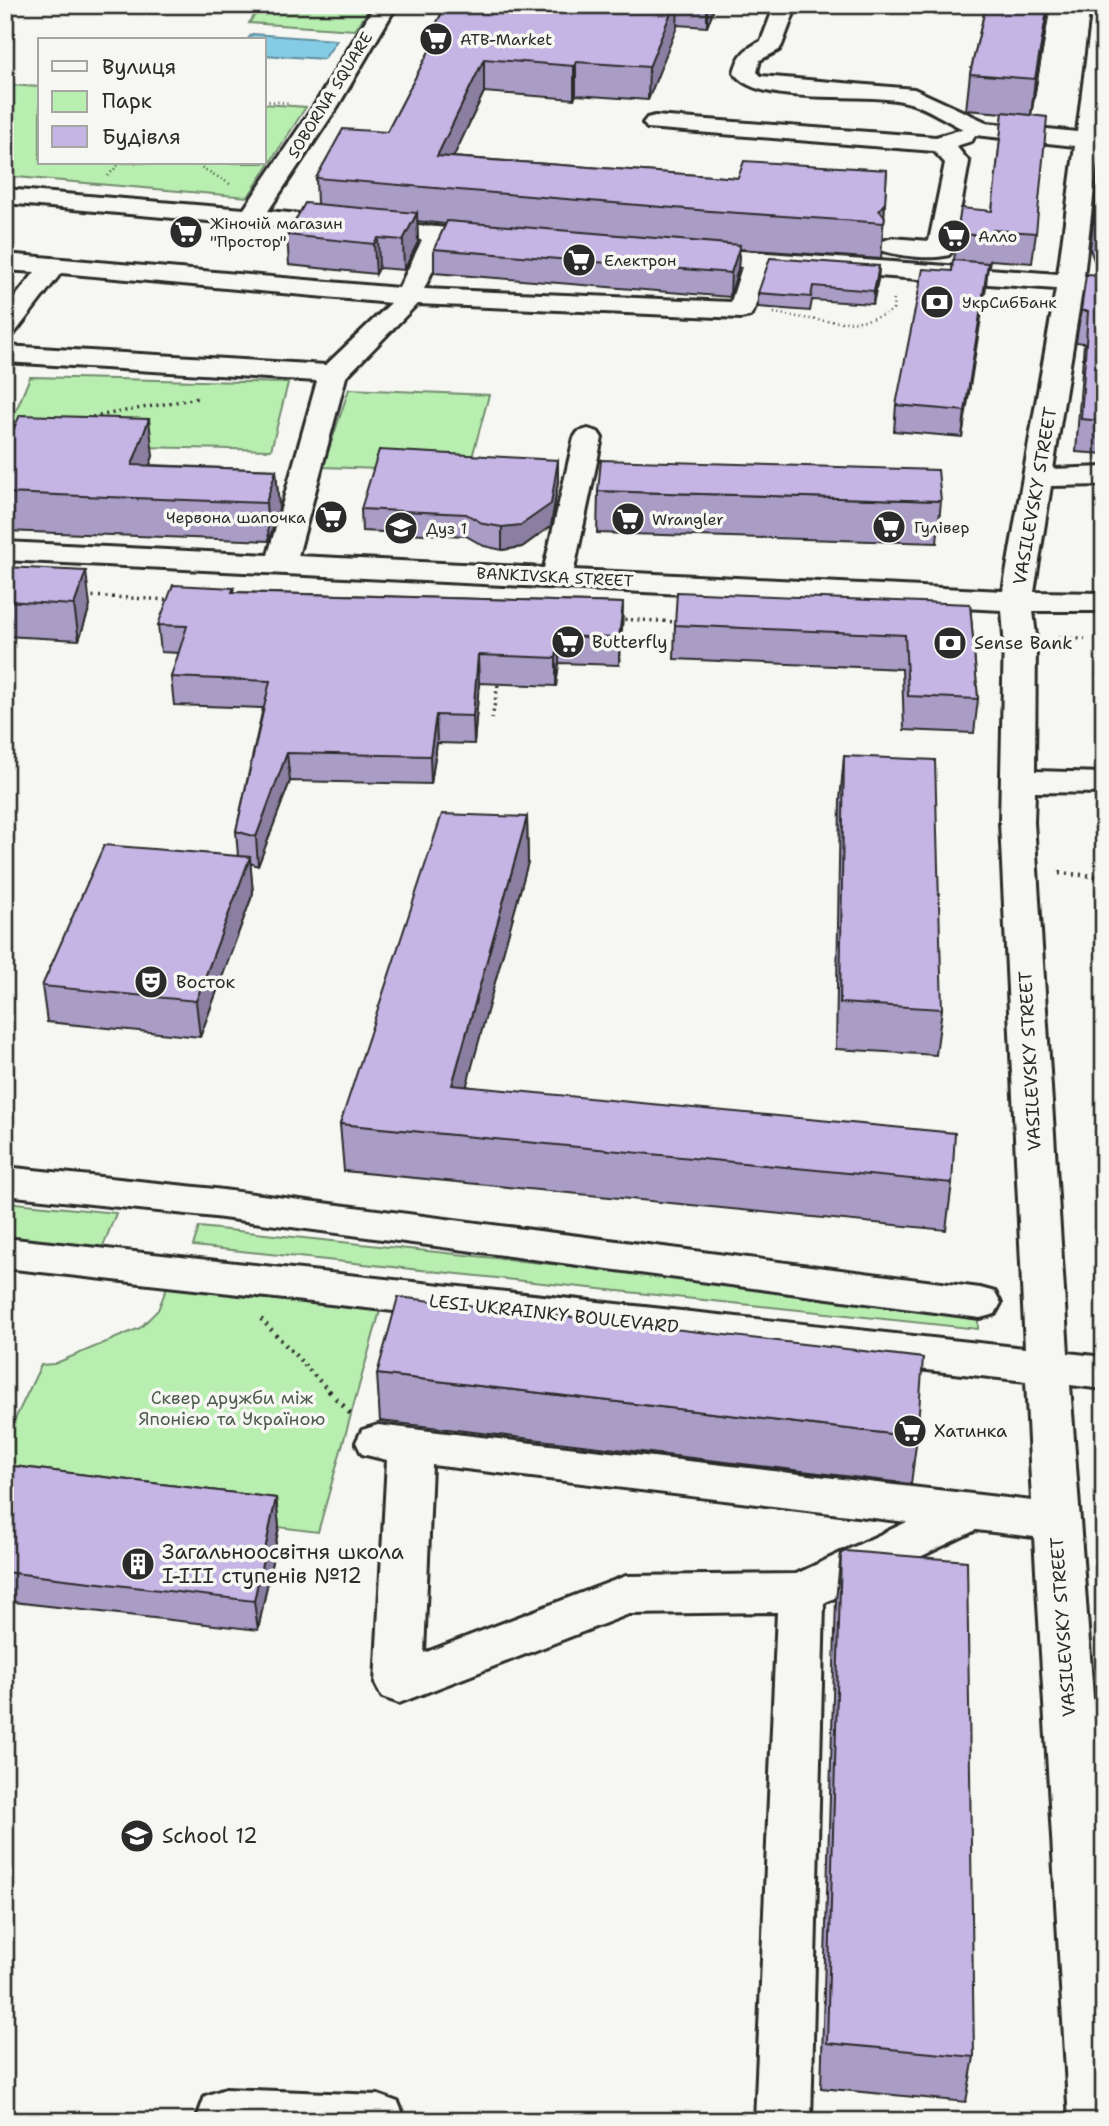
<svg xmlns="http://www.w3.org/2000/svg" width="1109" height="2126" font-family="'Shantell Sans',sans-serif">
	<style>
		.green { fill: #b8eeb0; stroke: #728c6e; stroke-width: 2 }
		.water { fill: #84cce5; stroke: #608c9b; stroke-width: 2 }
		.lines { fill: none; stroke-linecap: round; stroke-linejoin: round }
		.minor-casing { stroke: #2b2b2b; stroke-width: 6 }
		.path-far3 { stroke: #2b2b2b; stroke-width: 2.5; stroke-dasharray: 1 3.5; stroke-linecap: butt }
		.path-far2 { stroke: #2b2b2b; stroke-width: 3.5; stroke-dasharray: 2 4.5; stroke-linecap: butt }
		.path-far1 { stroke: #2b2b2b; stroke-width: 4.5; stroke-dasharray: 2 5; stroke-linecap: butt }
		.path { stroke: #2b2b2b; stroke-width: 5; stroke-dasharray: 2.5 7; stroke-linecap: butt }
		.minor { fill: #f6f6f2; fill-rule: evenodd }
		.wall { fill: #a99cc5; stroke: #2b2b2b; stroke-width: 2 }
		.shaded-wall { fill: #8a7fa0; stroke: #2b2b2b; stroke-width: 2 }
		.building { fill: #c5b5e5; stroke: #2b2b2b; stroke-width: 2 }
		.labels { text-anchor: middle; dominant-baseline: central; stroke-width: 7; stroke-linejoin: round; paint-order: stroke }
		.far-poi-label { font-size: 16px; fill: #2b2b2b; stroke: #f6f6f2; text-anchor: start }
		.far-street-label { font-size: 16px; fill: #2b2b2b; stroke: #f6f6f2 }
		.street-label { font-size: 18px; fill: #2b2b2b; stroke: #f6f6f2 }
		.poi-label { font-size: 18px; fill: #2b2b2b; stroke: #f6f6f2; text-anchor: start }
		.park-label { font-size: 18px; fill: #4e5c4c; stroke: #f6f6f2 }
		.near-poi-label { font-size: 21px; fill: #2b2b2b; stroke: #f6f6f2; text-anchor: start }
	</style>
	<rect width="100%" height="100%" fill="#f6f6f2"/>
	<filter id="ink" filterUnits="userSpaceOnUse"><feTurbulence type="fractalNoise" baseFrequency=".0143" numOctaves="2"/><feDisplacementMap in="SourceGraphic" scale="14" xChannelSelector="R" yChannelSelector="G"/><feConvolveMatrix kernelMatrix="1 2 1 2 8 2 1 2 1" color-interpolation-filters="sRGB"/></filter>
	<g filter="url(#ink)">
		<path class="green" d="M 262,5 L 372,5 L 355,30 L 249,23 Z
			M 9,85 L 40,87 L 40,163 L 264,163 L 264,104 L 306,107 L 248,197 L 5,176 L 5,89 Z
			M 30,377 L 288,383 L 271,450 L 5,444 L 5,437 Z
			M 349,389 L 489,395 L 468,472 L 323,467 Z
			M 5,1202 L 116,1213 L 100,1254 L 5,1244 Z
			M 199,1227 L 978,1309 L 978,1329 L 193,1246 Z
			M 167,1287 L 380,1311 L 318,1532 L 5,1493 L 5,1440 L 41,1365 L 54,1364 L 140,1328 L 158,1310 Z"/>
		<path class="water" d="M 252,34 L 337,40 L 324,59 L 264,55 L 264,40 L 247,40 Z"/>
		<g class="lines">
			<defs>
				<path id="minor" d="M 375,5 L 397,5 L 338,106 L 268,211 L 500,233 L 504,238 L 500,243 L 491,246 L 446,242 L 424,289 L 731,302 L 742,267 L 678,260 L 674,255 L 678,250 L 687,247 L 1058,274 L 1075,146 L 975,135 L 972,141 L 956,146 L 969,162 L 953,250 L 949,255 C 930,260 902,256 883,251 L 879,246 L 883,241 L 892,238 L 929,241 L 945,163 L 934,151 L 647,128 L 643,123 L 647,118 L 655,116 L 936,137 L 963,129 C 946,121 928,108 910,103 C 868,90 759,109 734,73 C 739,54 744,50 761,41 L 775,5 L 797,5 L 782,45 L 779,50 L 760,60 L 757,72 L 761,76 L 914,89 L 988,123 L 1077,132 L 1093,5 L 1104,5 L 1104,102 L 1084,276 L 1104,277 L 1104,293 L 1082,291 L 1053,469 L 1104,467 L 1104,485 L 1051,486 L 1034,592 L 1104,593 L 1104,611 L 1033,611 L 1036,636 L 1035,771 L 1104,773 L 1104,793 L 1035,792 L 1034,822 L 1068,1353 L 1104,1357 L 1104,1389 L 1070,1385 L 1104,1846 L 1104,2121 L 1069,2121 L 1034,1537 L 976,1530 L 824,1603 L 811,2121 L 755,2121 L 777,1612 L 629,1614 L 399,1703 L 382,1697 L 375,1683 L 387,1460 L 362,1454 L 356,1442 L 362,1430 L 378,1425 L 1032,1501 L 1026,1381 L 5,1268 L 5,1238 L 1025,1348 L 1000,822 L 1004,636 L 1002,610 L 5,560 L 5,542 L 268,555 L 317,381 L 5,362 L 5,346 L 326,365 L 391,303 L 61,273 L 14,334 L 5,336 L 5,310 L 35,272 L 5,270 L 5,254 L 399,288 L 422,240 L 5,203 L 5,189 L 244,209 L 314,106 ZM 767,268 L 1056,289 L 1003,591 L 574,570 L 602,438 L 598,432 L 588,429 L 578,432 L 574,438 L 544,568 L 298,556 L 346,377 L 417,304 L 741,318 L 750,316 L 754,310 ZM 432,1465 L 907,1522 L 796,1574 L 626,1576 L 424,1653 Z
					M 5,1167 L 215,1189 L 980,1288 L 995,1292 L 1001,1303 L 995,1314 L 980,1318 L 215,1217 L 5,1195 Z
					M 225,2089 L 378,2095 L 398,2102 L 406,2121 L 196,2121 L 205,2096 Z"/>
			</defs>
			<use href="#minor" class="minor-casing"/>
			<path class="path-far3" d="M 264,101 L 290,103
				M 194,163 L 230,184
				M 108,176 L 120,163
				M 774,313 C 813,319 857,331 893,310 L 894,298"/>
			<path class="path-far2" d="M 86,418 L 198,398
				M 5,432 L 18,430
				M 86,596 L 172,600
				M 618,619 L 679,622
				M 1058,638 L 1085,639
				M 492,719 L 499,679"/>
			<path class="path-far1" d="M 1059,873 L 1104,877
				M 261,1319 L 331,1393"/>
			<path class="path" d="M 329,1391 L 351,1414"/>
			<use href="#minor" class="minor"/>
		</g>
		<path class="wall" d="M 446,5 L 715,5 L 707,27 L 677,25 L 648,100 L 576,95 L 574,99 L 484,92 L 453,157 L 738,178 L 887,170 L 881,259 L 739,249 L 738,269 L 730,297 L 434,273 L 434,249 L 446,224 L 417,221 L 418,242 L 404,270 L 379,268 L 376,274 L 289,265 L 287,235 L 317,204 L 316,178 L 387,132 L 431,48 L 431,34 Z
			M 986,5 L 1050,5 L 1031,115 L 1036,233 L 1032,263 L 990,260 L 989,266 L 988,266 L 962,437 L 894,431 L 896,405 L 952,271 L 954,260 L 957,234 L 992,211 L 1003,113 L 966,110 L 970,74 Z
			M 1099,172 L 1104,173 L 1104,276 L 1099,274 L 1090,249 Z
			M 879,266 L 878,279 L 873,304 L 812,300 L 810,311 L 758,307 L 758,293 Z
			M 1104,276 L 1104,454 L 1076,452 L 1084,343 L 1076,342 L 1081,311 Z
			M 5,447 L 153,456 L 150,465 L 276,470 L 279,508 L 269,541 L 5,531 Z
			M 558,460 L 558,482 L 551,526 L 522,547 L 502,550 L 484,546 L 466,536 L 362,531 L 361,509 Z
			M 598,491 L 941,501 L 937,543 L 597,533 Z
			M 5,567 L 90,606 L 79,640 L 5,636 Z
			M 234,588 L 234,592 L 623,603 L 622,630 L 619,665 L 559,663 L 556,686 L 479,683 L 474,744 L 437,743 L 431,784 L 290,781 L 258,866 L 250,863 L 253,893 L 200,1037 L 47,1022 L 42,986 L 238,856 L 236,831 L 263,708 L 174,705 L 171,677 L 179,653 L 161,652 L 158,625 Z
			M 970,604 L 978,699 L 974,733 L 904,730 L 902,669 L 674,659 L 675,625 Z
			M 844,756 L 942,1009 L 936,1055 L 836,1049 L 840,800 Z
			M 527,817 L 528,862 L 466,1086 L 952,1183 L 946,1230 L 344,1171 L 340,1124 Z
			M 377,1374 L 917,1437 L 911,1484 L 380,1421 Z
			M 5,1465 L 276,1498 L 279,1527 L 258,1630 L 5,1601 Z
			M 841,1553 L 974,2057 L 966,2102 L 821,2088 L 836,1600 Z"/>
		<path class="shaded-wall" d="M 674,5 L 678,5 L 677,27 L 648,100 L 649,67 Z
			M 707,5 L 715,5 L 707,27 Z
			M 1048,5 L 1050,5 L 1031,115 L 1035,79 Z
			M 484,59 L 484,92 L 439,188 L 437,156 Z
			M 576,62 L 576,95 L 574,99 L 574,66 Z
			M 885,203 L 884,223 L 879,210 Z
			M 417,213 L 418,242 L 404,270 L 403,240 Z
			M 378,238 L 379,268 L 376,274 L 374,244 Z
			M 740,245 L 738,269 L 730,297 L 731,273 Z
			M 988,263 L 986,287 L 962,437 L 965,411 Z
			M 879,266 L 878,279 L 873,304 L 874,291 Z
			M 149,419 L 153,456 L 138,498 L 132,465 Z
			M 558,460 L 558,482 L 551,526 L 522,547 L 502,550 L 502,527 Z
			M 276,470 L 279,508 L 269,541 L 266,503 Z
			M 86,571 L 90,606 L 79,640 L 74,605 Z
			M 623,603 L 622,630 L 619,665 L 619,638 Z
			M 559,636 L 559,663 L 556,686 L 556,658 Z
			M 478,655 L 479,683 L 474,744 L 473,716 Z
			M 436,715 L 437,743 L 431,784 L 430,756 Z
			M 287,753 L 290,781 L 258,866 L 256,837 Z
			M 527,817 L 528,862 L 454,1132 L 452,1085 Z
			M 250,857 L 253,893 L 200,1037 L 196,1001 Z
			M 9,1060 L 12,1081 L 5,1096 L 5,1068 Z
			M 276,1498 L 279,1527 L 258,1630 L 254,1601 Z"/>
		<path class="building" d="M 446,5 L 674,5 L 649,67 L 576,62 L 574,66 L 484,59 L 437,156 L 738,178 L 744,161 L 887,170 L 885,203 L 879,210 L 885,217 L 884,223 L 710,211 L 316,178 L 343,129 L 387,132 L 438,34 L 431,34 Z
			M 986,5 L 1048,5 L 1035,79 L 970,74 Z
			M 1003,112 L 1047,117 L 1036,233 L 993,230 L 992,236 L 957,234 L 961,208 L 992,211 Z
			M 1099,172 L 1104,173 L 1104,244 L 1094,219 Z
			M 305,203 L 417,213 L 403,240 L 378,238 L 374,244 L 287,235 Z
			M 447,221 L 740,245 L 731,273 L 434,249 Z
			M 770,258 L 879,266 L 874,291 L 813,286 L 811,297 L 758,293 Z
			M 953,260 L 988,263 L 965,411 L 896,405 L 923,269 L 952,271 Z
			M 1086,275 L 1104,276 L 1104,421 L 1081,419 L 1088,311 L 1081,311 Z
			M 20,415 L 149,419 L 132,465 L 276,470 L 266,503 L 5,493 L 5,447 Z
			M 379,450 L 558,460 L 551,504 L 521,525 L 502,527 L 484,524 L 466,514 L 361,509 Z
			M 601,460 L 938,470 L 941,501 L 598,491 Z
			M 5,567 L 86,571 L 74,605 L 5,601 Z
			M 173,585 L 234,588 L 232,592 L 623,603 L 619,638 L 559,636 L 556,658 L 478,655 L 473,716 L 436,715 L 430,756 L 287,753 L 256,837 L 236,831 L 270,681 L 171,677 L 187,626 L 158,625 Z
			M 677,592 L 970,604 L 978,699 L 908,696 L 905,635 L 675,625 Z
			M 844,756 L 935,760 L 942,1009 L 840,1003 Z
			M 442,814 L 527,817 L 452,1085 L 955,1133 L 952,1183 L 340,1124 Z
			M 104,845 L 250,857 L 196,1001 L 42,986 Z
			M 398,1297 L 923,1358 L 917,1437 L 377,1374 Z
			M 5,1465 L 276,1498 L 254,1601 L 5,1572 Z
			M 846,1551 L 967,1561 L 974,2057 L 827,2043 L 841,1553 Z"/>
	</g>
	<defs>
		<symbol id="supermarket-disc" viewBox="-11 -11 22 22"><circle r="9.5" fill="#2b2b2b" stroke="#f6f6f2"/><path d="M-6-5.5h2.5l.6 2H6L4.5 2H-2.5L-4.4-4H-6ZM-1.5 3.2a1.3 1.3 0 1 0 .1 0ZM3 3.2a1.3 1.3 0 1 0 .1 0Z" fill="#fff"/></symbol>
		<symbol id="bank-disc" viewBox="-11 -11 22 22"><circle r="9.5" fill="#2b2b2b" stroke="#f6f6f2"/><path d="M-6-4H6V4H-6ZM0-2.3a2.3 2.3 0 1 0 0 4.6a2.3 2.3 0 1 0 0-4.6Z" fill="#fff"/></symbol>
		<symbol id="school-disc" viewBox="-11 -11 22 22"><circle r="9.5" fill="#2b2b2b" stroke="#f6f6f2"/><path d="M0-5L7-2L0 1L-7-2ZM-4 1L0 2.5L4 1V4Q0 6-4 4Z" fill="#fff"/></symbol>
		<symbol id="theatre-disc" viewBox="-11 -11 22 22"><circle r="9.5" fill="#2b2b2b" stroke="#f6f6f2"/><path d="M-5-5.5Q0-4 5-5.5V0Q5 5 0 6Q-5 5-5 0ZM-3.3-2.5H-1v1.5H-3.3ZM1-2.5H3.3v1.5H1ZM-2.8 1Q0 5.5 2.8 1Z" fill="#fff"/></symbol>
		<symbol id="building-disc" viewBox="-11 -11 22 22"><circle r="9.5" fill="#2b2b2b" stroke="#f6f6f2"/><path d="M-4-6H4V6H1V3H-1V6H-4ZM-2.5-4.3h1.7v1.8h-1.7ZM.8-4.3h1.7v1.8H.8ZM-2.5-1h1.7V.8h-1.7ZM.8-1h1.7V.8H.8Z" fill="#fff"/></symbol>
	</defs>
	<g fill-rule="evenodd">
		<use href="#supermarket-disc" x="417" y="20" width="38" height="38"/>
		<use href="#supermarket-disc" x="167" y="213" width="38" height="38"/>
		<use href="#supermarket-disc" x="935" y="217" width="38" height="38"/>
		<use href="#supermarket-disc" x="560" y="241" width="38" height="38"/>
		<use href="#bank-disc" x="918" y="283" width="38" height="38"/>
		<use href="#supermarket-disc" x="312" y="498" width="38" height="38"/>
		<use href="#supermarket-disc" x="609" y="500" width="38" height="38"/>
		<use href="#supermarket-disc" x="870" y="508" width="38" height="38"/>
		<use href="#school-disc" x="382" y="509" width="38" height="38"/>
		<use href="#supermarket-disc" x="549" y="623" width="38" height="38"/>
		<use href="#bank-disc" x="931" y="624" width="38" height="38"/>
		<use href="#theatre-disc" x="132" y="963" width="38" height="38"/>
		<use href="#supermarket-disc" x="891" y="1412" width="38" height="38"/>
		<use href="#building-disc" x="119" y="1545" width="38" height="38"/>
		<use href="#school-disc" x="118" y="1817" width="38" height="38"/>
	</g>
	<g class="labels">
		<g class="far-poi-label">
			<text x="460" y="39">ATB-Market</text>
			<text x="210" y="223">Жіночій магазин<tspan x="210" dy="18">"Простор"</tspan></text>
			<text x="978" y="236">Алло</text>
			<text x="604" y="260">Електрон</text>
			<text x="962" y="302">УкрСибБанк</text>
			<text x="306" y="517" text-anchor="end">Червона шапочка</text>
			<text x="652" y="519">Wrangler</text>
			<text x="914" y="527">Гулівер</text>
			<text x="426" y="528">Дуз 1</text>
		</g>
		<g class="far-street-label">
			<text transform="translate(330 95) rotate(-58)">SOBORNA SQUARE</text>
			<text transform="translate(555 577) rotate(3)">BANKIVSKA STREET</text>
		</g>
		<g class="street-label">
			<text transform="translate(1035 496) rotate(-80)">VASILEVSKY STREET</text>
			<text transform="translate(1030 1061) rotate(-93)">VASILEVSKY STREET</text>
			<text transform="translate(554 1314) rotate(6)">LESI UKRAINKY BOULEVARD</text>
			<text transform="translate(1063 1627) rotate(-94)">VASILEVSKY STREET</text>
		</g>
		<g class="poi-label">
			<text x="592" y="642">Butterfly</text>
			<text x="974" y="643">Sense Bank</text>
			<text x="176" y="982">Восток</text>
			<text x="934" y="1431">Хатинка</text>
		</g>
		<g class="park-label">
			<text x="232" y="1398">Сквер дружби між<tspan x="232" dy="21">Японією та Україною</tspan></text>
		</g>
		<g class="near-poi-label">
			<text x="162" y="1552">Загальноосвітня школа<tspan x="162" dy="24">І-ІІІ ступенів №12</tspan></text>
			<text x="162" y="1836">School 12</text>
		</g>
	</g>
	<rect width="1109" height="2126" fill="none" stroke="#f6f6f2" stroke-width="28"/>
	<rect x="14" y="14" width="1081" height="2098" fill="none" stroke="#2b2b2b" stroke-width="2.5" filter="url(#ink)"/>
	<rect x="38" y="38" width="228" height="126" fill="#f6f6f2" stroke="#a5a5a2" stroke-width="2"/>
	<rect x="52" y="61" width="35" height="10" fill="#f6f6f2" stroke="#a5a5a2" stroke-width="2"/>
	<text x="102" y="74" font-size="21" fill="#2b2b2b">Вулиця</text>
	<rect x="52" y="91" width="35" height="21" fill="#b8eeb0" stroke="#a5a5a2" stroke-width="2"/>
	<text x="102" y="108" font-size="21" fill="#2b2b2b">Парк</text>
	<rect x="52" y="126" width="35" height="21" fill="#c5b5e5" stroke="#a5a5a2" stroke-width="2"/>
	<text x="102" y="144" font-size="21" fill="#2b2b2b">Будівля</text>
</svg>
